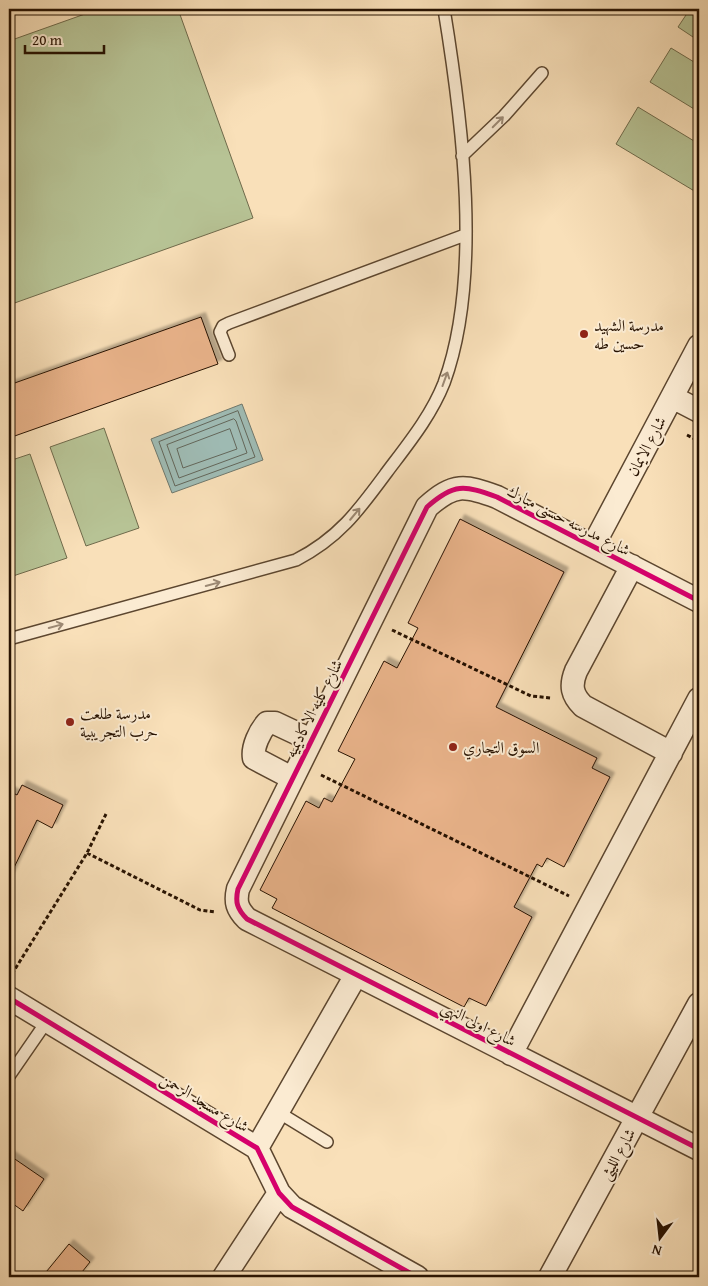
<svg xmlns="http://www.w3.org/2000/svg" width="708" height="1286" font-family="'Gentium Book Plus',Amiri,serif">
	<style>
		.green { fill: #b7c395; stroke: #6f6a4b }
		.water { fill: #9fbcb5; stroke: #6f786d }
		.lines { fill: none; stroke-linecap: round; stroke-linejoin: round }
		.shore { stroke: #63675b; stroke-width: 1 }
		.building { fill: #e9b38a; stroke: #271201; filter: url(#shadow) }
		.lane-casing { stroke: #5c462f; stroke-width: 14 }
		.street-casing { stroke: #5c462f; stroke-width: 25 }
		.path { stroke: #271201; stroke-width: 3; stroke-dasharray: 4 2.5; stroke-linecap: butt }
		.lane { stroke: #fbebd2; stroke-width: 11 }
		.street { stroke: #fbebd2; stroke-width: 22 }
		.cycleway-casing { stroke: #fbebd2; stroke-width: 8 }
		.cycleway { stroke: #d6006c; stroke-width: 5 }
		.oneway { stroke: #9c8974 }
		.poi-dot { fill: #8f2418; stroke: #fbebd2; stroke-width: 2 }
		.labels { text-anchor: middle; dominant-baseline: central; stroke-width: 4; stroke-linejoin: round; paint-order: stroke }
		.poi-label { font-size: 16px; fill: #271201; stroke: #fbebd2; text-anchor: start }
		.street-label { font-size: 16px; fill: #271201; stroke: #fbebd2 }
	</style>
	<defs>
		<filter id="shadow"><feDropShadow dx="4.5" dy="-4.5" stdDeviation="1" flood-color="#0004"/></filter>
	</defs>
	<rect width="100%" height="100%" fill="#f9e0b9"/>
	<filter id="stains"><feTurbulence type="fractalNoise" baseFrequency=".004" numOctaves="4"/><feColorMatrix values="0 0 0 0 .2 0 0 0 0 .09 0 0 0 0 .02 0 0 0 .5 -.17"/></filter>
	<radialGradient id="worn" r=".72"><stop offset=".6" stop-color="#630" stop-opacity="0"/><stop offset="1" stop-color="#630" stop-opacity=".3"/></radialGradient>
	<path class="green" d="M 99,9 L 178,9 L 253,218 L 9,305 L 9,41 Z
		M 690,9 L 699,9 L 699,41 L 678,27 Z
		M 671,48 L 699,65 L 699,112 L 650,82 Z
		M 638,107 L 699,144 L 699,186 L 696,192 L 616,144 Z
		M 104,428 L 139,528 L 86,546 L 50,447 Z
		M 30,454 L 67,558 L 13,576 L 9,563 L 9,461 Z"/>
	<path class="water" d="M 242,404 L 263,460 L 172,493 L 151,439 Z"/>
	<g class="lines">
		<path class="shore" d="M 238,411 L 255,457 L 175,486 L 159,442 Z
			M 234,419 L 236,421 L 247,453 L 179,478 L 167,445 Z
			M 230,429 L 237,449 L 183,468 L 177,449 Z"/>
	</g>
	<path class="building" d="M 201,317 L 218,364 L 9,438 L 9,385 Z
		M 460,519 L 564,572 L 496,707 L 597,758 L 592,768 L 610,777 L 564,867 L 547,858 L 542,867 L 537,864 L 514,907 L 532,917 L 486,1006 L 469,998 L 464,1007 L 272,908 L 277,899 L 260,890 L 306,801 L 319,808 L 324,798 L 332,802 L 355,759 L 338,751 L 384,661 L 397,668 L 418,628 L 408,623 Z
		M 22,785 L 63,805 L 52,828 L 37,820 L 9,878 L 9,791 L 17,795 Z
		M 9,1155 L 44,1179 L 23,1211 L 9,1201 Z
		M 69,1244 L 90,1262 L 78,1277 L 42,1277 Z"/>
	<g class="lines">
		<defs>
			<path id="lane" d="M 462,156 L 504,116 L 542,73
				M 229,355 L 220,332 L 223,326 L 229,323 L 465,235
				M 9,639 L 296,560 C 339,538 359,510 387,472 C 408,444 431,416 444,383 C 483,277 462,119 444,9
				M 9,1076 L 47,1021
				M 278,1112 L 327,1142"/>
			<path id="street" d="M 672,397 L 699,411
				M 593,546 L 699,346
				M 632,566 L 576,671 C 570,686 572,695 583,706 L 671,753
				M 699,601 L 497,497 C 464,485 454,483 427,507 L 238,889 C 235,902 237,909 247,919 L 699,1149
				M 292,778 L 254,758 C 252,747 260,731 267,723 L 275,723 L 311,740
				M 9,998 L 257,1148 L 279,1193 L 292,1207 L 417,1277
				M 511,1054 L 699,699
				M 257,1148 L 356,975
				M 224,1277 L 279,1193
				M 550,1277 L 699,1004"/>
		</defs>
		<use href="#lane" class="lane-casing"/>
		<use href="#street" class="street-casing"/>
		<path class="path" d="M 687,435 L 699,441
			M 392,630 L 531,696 L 551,698
			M 321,775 L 569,896
			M 87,853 L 200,910 L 215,912
			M 12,974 L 87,853 L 106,814"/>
		<use href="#lane" class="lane"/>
		<use href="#street" class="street"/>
		<defs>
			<path id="cycleway" d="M 699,601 L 497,497 C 464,485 454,483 427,507 L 238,889 C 235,902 237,909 247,919 L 699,1149
				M 9,998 L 257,1148 L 279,1193 L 292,1207 L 417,1277"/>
		</defs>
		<use href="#cycleway" class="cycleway-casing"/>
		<use href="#cycleway" class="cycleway"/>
	</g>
	<defs><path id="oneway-shaft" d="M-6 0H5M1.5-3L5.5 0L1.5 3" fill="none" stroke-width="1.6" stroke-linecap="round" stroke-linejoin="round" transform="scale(1.25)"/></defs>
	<g class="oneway">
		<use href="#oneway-shaft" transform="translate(498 122) rotate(-45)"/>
		<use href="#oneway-shaft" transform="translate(445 379) rotate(-70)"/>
		<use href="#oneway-shaft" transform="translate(355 514) rotate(-50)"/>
		<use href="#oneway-shaft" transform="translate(213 584) rotate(-15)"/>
		<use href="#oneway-shaft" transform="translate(56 626) rotate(-15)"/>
	</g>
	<g class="poi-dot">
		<circle cx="584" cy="334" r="5"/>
		<circle cx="70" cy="722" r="5"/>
		<circle cx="453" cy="747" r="5"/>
	</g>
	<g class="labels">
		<g class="poi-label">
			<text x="594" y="325">مدرسة الشهيد<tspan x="594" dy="18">حسين طه</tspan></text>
			<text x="80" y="713">مدرسة طلعت<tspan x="80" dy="18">حرب التجريبية</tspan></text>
			<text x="463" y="747">السوق التجاري</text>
		</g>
		<g class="street-label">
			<text transform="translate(646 446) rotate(-62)">شارع الايمان</text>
			<text transform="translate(569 520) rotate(27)">شارع مدرسه حسنى مبارك</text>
			<text transform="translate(313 708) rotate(-63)">شارع كليه الاكاديميه</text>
			<text transform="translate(479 1023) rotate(27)">شارع اولى النهي</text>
			<text transform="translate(205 1102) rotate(31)">شارع مسجد الرحمن</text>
			<text transform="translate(617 1154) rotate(-61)">شارع الليثى</text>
		</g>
	</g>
	<rect width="708" height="1286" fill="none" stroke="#f9e0b9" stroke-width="30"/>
	<rect x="10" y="10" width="688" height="1266" fill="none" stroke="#271201" stroke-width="2.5"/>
	<rect x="15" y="15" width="678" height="1256" fill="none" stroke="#271201"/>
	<g transform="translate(660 1238) rotate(195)" stroke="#fbebd2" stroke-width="4" paint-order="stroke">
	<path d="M0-4L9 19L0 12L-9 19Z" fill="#271201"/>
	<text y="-8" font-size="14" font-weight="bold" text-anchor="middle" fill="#271201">N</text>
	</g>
	<path d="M25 45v8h79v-8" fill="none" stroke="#271201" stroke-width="2.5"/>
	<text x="32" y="45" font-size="15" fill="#271201" stroke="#fbebd2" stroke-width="4" paint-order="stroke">20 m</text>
	<rect width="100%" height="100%" filter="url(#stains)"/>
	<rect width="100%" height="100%" fill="url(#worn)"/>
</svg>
